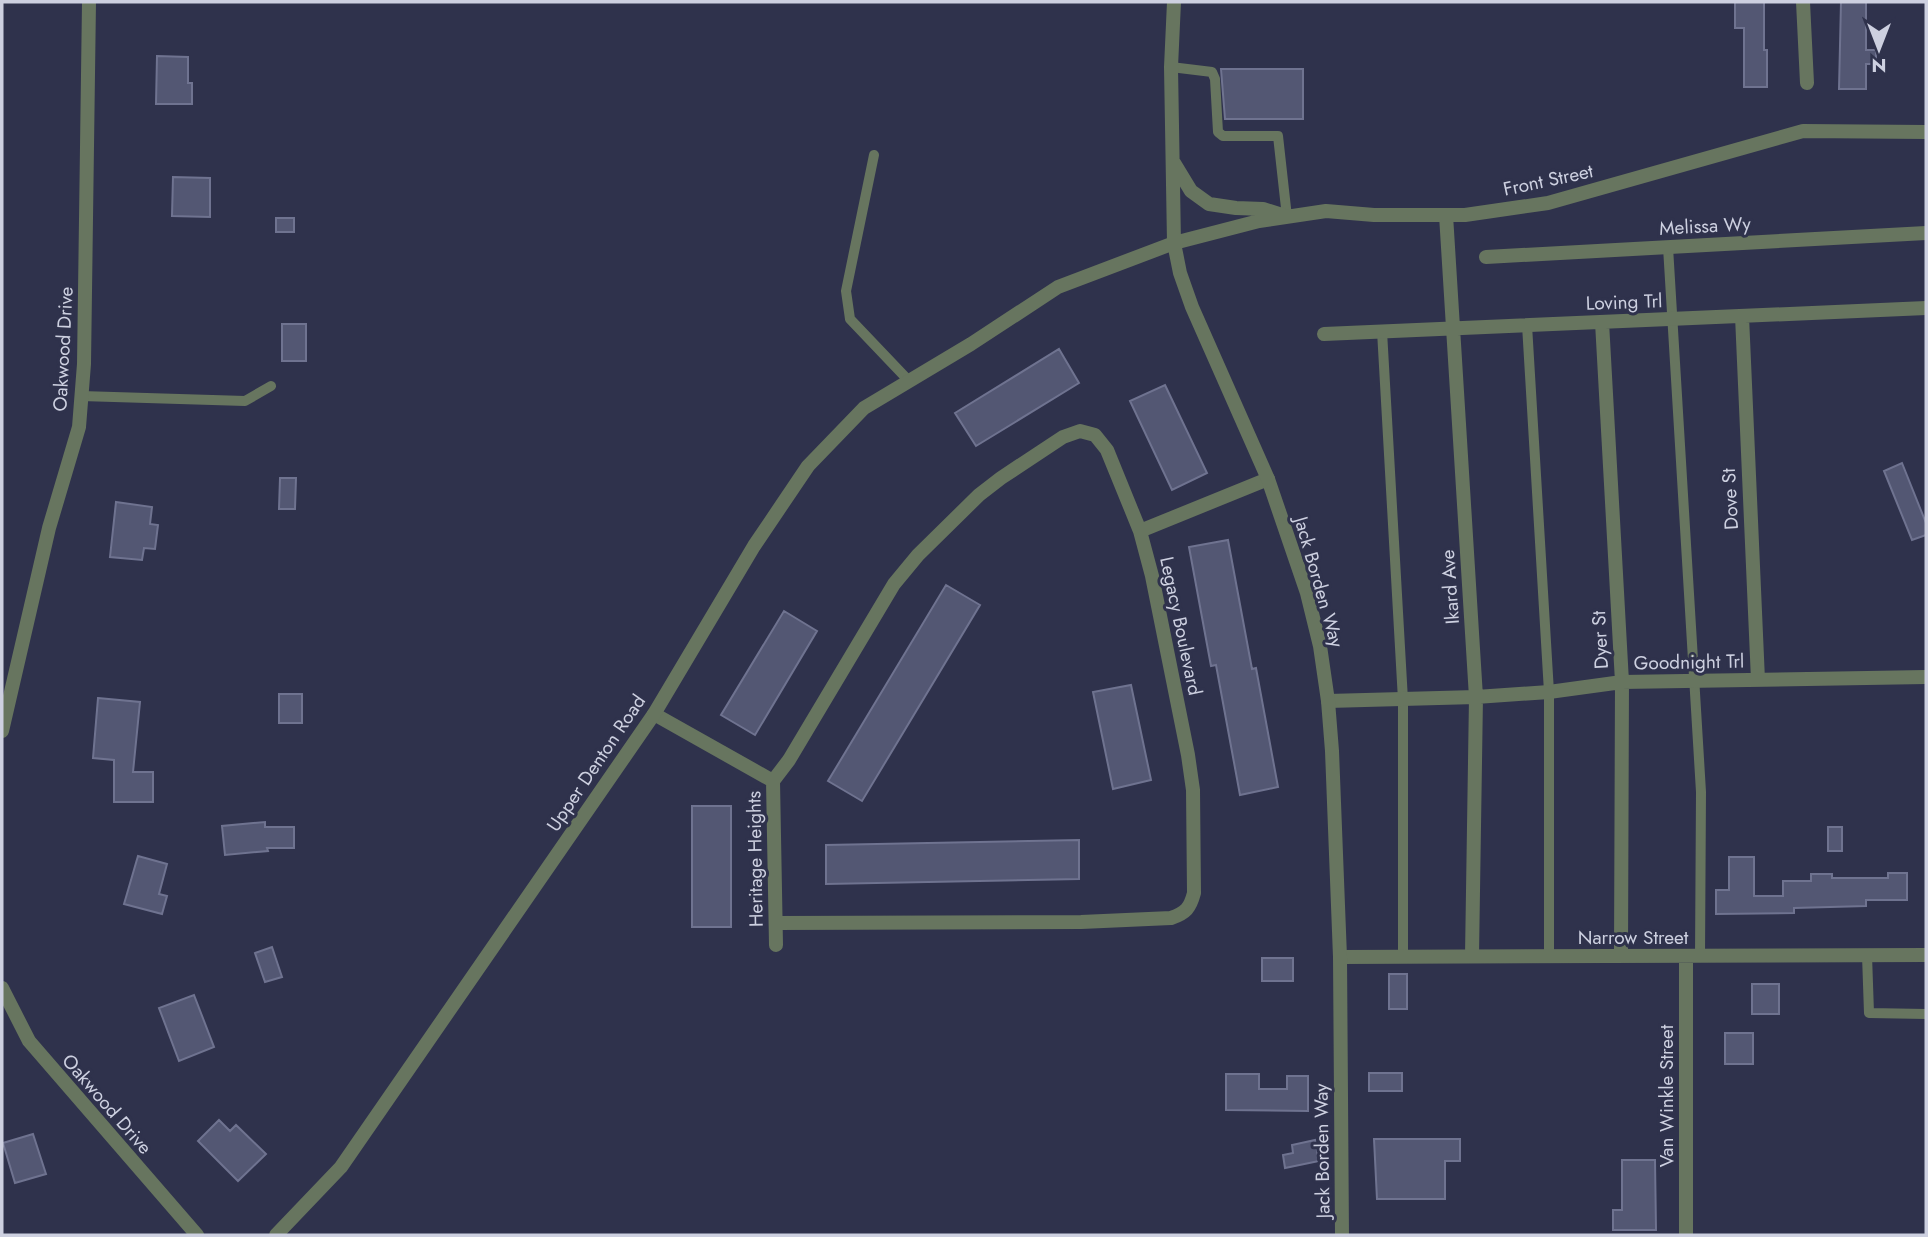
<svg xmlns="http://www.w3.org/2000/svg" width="1928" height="1237" font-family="Jost,sans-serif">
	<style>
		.building { fill: #535773; stroke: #6f7390; stroke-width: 2 }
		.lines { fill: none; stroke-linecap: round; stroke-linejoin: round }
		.service { stroke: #67755f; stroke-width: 10 }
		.minor { stroke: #67755f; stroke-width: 14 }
		.tertiary { stroke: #67755f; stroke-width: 14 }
		.labels { text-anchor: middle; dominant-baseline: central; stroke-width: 6; stroke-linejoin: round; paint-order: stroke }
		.street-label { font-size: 19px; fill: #cdd0e0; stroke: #2f324c }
	</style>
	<rect width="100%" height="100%" fill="#2f324c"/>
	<path class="building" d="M 1735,2 L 1764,2 L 1764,50 L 1767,50 L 1767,87 L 1744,87 L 1744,28 L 1735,28 Z
		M 1841,2 L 1866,2 L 1866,50 L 1876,50 L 1876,64 L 1866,64 L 1866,89 L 1839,89 Z
		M 157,56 L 188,57 L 188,83 L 192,83 L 192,104 L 156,104 Z
		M 1221,69 L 1303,69 L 1303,119 L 1225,119 Z
		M 173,177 L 210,178 L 210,217 L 172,216 Z
		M 276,218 L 294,218 L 294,232 L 276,232 Z
		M 282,324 L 306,324 L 306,361 L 282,361 Z
		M 1059,349 L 1079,383 L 976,446 L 955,413 Z
		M 1165,385 L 1207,473 L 1172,490 L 1130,401 Z
		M 1902,463 L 1926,523 L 1926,535 L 1912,540 L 1884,471 Z
		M 280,478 L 296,478 L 295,509 L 279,509 Z
		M 116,502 L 152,507 L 150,524 L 158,525 L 155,549 L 144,548 L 142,560 L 110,557 Z
		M 1228,540 L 1252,669 L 1256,668 L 1278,787 L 1240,795 L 1216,665 L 1211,666 L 1189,547 Z
		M 946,585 L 980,605 L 862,801 L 828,781 Z
		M 784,611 L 817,631 L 755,735 L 721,715 Z
		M 1131,685 L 1151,780 L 1113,789 L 1093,692 Z
		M 279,694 L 302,694 L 302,723 L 279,723 Z
		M 98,698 L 140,702 L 133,772 L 153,772 L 153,802 L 114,802 L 114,760 L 93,758 Z
		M 692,806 L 731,806 L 731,927 L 692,927 Z
		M 265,822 L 265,827 L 294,827 L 294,848 L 267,848 L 268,851 L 225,855 L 222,826 Z
		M 1828,827 L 1842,827 L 1842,851 L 1828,851 Z
		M 1079,840 L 1079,879 L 826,884 L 826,845 Z
		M 138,856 L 167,864 L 159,894 L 167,896 L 162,914 L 124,904 Z
		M 1729,857 L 1754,857 L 1754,896 L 1783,896 L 1783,881 L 1811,881 L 1811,874 L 1832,874 L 1832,878 L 1888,878 L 1888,873 L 1907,873 L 1907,900 L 1866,900 L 1866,906 L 1794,908 L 1794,913 L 1716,914 L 1716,890 L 1729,890 Z
		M 272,947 L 282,977 L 265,982 L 255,953 Z
		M 1262,958 L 1293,958 L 1293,981 L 1262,981 Z
		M 1389,974 L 1407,974 L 1407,1009 L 1389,1009 Z
		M 1752,984 L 1779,984 L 1779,1014 L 1752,1014 Z
		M 194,995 L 214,1047 L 179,1061 L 159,1008 Z
		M 1725,1033 L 1753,1033 L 1753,1064 L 1725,1064 Z
		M 1369,1073 L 1402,1073 L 1402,1091 L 1369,1091 Z
		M 1226,1074 L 1259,1074 L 1259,1089 L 1287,1089 L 1287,1076 L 1308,1076 L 1308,1111 L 1226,1110 Z
		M 219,1120 L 230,1131 L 236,1125 L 266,1154 L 238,1181 L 198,1141 Z
		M 33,1134 L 46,1174 L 15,1183 L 3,1143 Z
		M 1374,1139 L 1460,1139 L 1460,1161 L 1445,1161 L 1445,1199 L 1377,1199 Z
		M 1315,1140 L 1319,1161 L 1285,1168 L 1283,1155 L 1293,1153 L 1292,1145 Z
		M 1622,1160 L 1655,1160 L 1656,1230 L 1613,1230 L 1613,1210 L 1622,1210 Z"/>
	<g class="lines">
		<path class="service" d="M 1171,67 L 1212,72 L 1215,79 L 1218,132 L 1223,136 L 1278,136 L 1287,217
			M 874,155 L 846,291 L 850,319 L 910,382
			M 1668,247 L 1701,792 L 1700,956
			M 1527,325 L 1549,692 L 1549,956
			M 1382,331 L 1403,700 L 1403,957
			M 81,396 L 245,401 L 271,386
			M 1867,955 L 1869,1013 L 1926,1014"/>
		<path class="minor" d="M 1803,2 L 1807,83
			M 1446,215 L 1476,697 L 1472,956
			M 1486,257 L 1926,233
			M 1742,316 L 1758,680
			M 1602,322 L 1622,682 L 1621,956
			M 1324,334 L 1926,308
			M 1140,531 L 1268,479
			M 1328,701 L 1476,697 L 1549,692 L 1622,682 L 1926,677
			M 654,714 L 773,781 L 776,945
			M 2,731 L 49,528 L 79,427 L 84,364 L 89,2
			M 773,781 L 789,760 L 894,584 L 918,555 L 979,495 L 1001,478 L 1063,437 L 1080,431 L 1095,435 L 1107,450 L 1140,531 L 1152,576 L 1188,755 L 1193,790 L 1194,893 C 1190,908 1186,913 1171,918 L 1081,922 L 776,923
			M 1686,956 L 1686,1235
			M 1340,957 L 1926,955
			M 2,988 L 29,1041 L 197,1235"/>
		<path class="tertiary" d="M 1174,2 L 1171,67 L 1174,243 L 1180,273 L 1192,307 L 1268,479 L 1307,593 L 1320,646 L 1328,701 L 1332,751 L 1340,957 L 1342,1235
			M 1174,163 L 1191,191 L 1209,204 L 1236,208 L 1263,209 L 1282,215
			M 276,1235 L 341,1167 L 654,714 L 754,546 L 808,466 L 864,408 L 971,344 L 1058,287 L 1174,243 L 1259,221 L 1326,211 L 1374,215 L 1465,215 L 1548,203 L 1803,131 L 1926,132"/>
	</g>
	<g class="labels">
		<g class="street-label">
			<text transform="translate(1548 180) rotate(-12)">Front Street</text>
			<text transform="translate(1705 226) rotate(-3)">Melissa Wy</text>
			<text transform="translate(1624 302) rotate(-2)">Loving Trl</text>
			<text transform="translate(63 349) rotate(-87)">Oakwood Drive</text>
			<text transform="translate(1730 499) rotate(-93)">Dove St</text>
			<text transform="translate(1319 582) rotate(74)">Jack Borden Way</text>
			<text transform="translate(1450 587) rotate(-94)">Ikard Ave</text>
			<text transform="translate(1181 626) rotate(78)">Legacy Boulevard</text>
			<text transform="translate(1600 640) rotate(-93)">Dyer St</text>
			<text transform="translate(1689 662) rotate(-1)">Goodnight Trl</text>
			<text transform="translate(596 763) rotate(-56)">Upper Denton Road</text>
			<text transform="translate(755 859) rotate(-91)">Heritage Heights</text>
			<text x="1633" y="937">Narrow Street</text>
			<text transform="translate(1666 1096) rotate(-90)">Van Winkle Street</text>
			<text transform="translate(107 1104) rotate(49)">Oakwood Drive</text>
			<text transform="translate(1322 1151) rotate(-91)">Jack Borden Way</text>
		</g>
	</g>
	<rect width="1928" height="1237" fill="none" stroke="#cdd0e0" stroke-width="7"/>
	<g transform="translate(1879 49) rotate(180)" stroke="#2f324c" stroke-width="5" paint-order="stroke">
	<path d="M0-5L12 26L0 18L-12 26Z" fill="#cdd0e0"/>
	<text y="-10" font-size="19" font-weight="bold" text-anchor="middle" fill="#cdd0e0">N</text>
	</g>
</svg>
